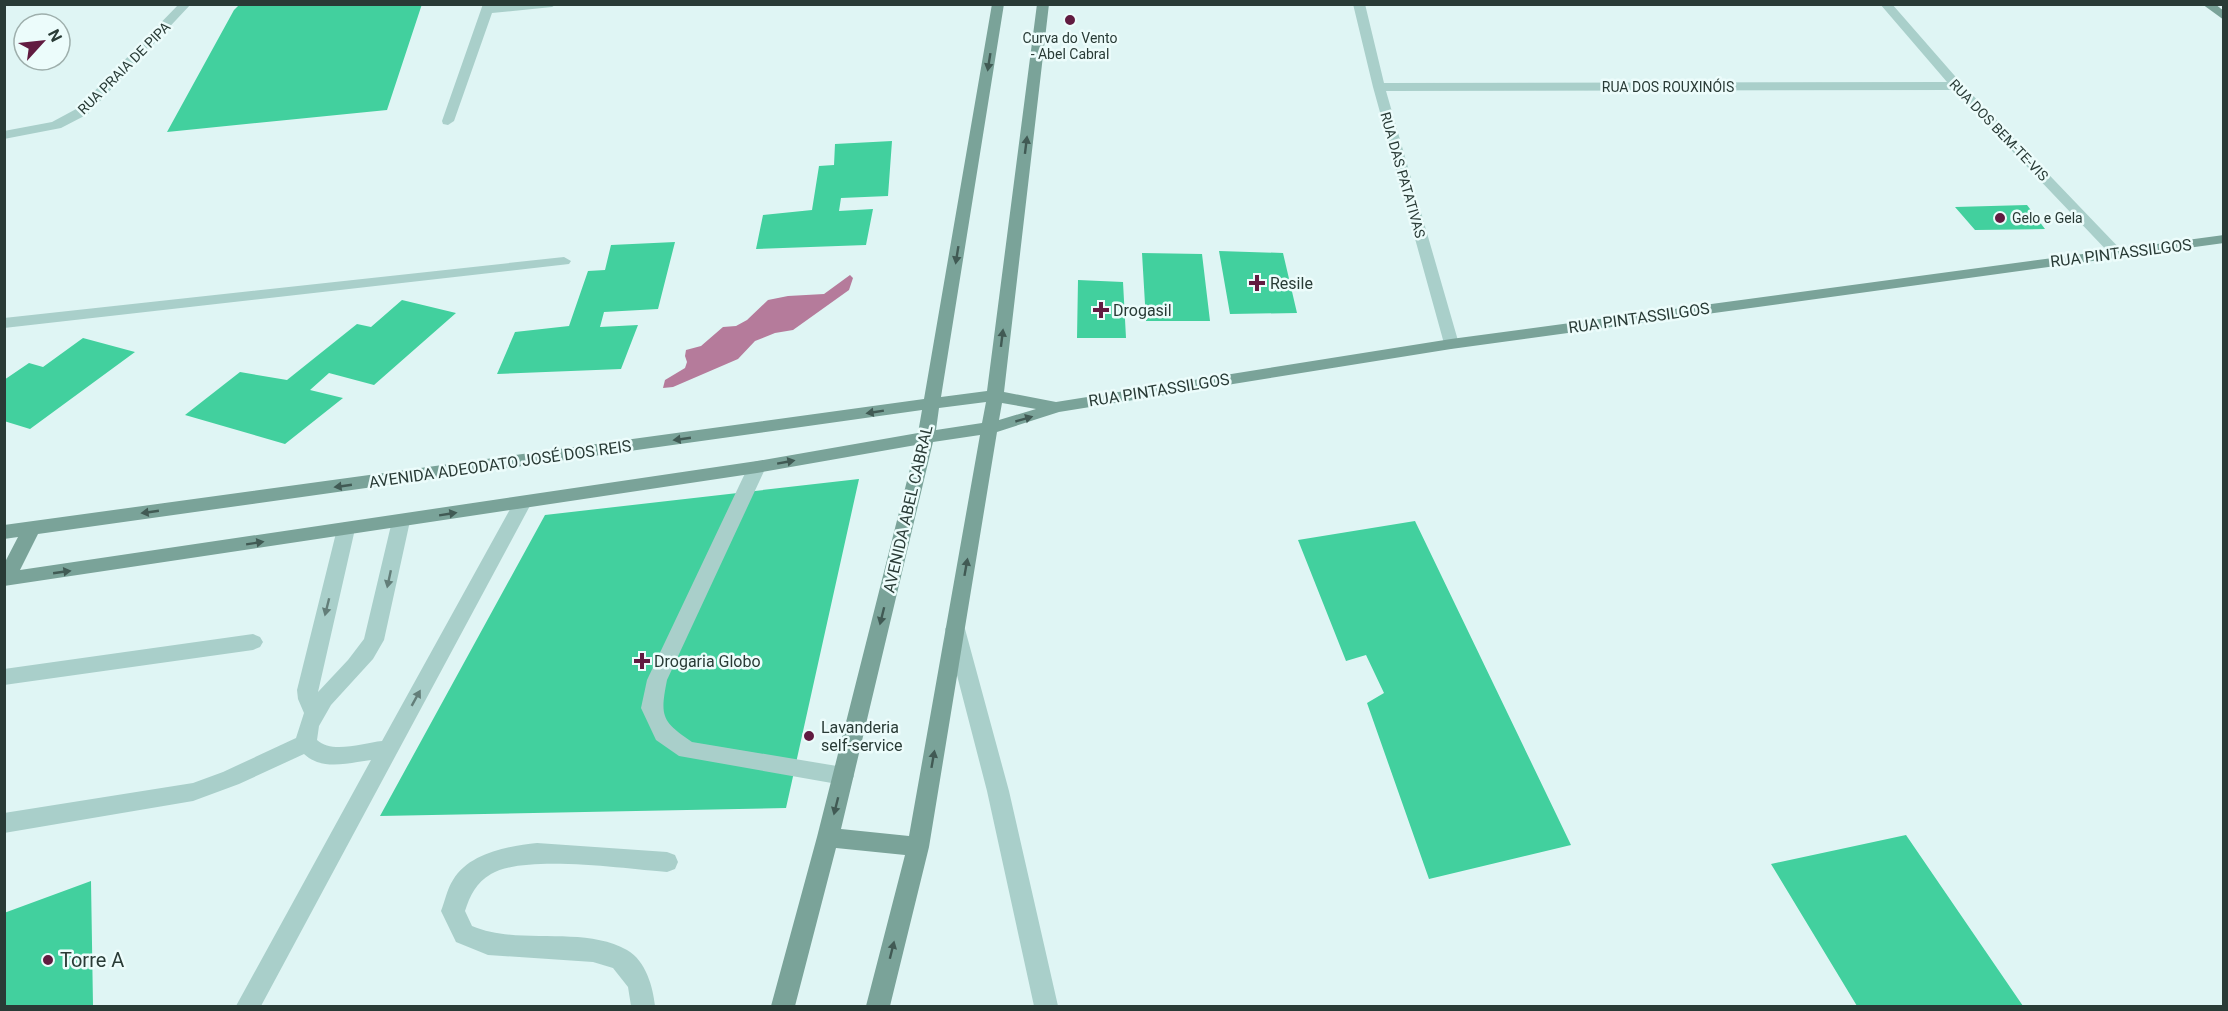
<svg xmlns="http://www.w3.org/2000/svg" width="2228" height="1011" font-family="Roboto,sans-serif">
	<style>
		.water { fill: #b57b9b }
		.building { fill: #42d09e }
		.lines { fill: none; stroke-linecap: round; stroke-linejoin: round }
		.lane { fill: #a9cfca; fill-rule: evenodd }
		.street { fill: #a9cfca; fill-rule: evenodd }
		.secondary { fill: #7aa399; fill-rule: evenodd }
		.oneway { fill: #415a54 }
		.oneway2 { fill: #637e79 }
		.poi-dot { fill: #611b40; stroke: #ecfcfb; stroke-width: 2 }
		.labels { text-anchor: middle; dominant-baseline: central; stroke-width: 5; stroke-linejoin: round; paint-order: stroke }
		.far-poi-label { font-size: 14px; fill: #293b36; stroke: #ecfcfb }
		.far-street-label { font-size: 14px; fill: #293b36; stroke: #ecfcfb }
		.street-label { font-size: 16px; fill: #293b36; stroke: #ecfcfb }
		.poi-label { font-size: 16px; fill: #293b36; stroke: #ecfcfb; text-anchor: start }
		.near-poi-label { font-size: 20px; fill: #293b36; stroke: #ecfcfb; text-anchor: start }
	</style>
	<rect width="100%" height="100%" fill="#dff5f4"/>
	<path class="water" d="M 850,275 L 853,278 L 849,290 L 793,330 L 775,333 L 755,341 L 738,359 L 673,387 L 663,388 L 665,380 L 685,368 L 687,362 L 685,356 L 686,350 L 701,346 L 723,327 L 736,326 L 747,320 L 768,300 L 788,296 L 824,294 Z"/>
	<path class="building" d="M 240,4 L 422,4 L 387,110 L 167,132 L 234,10 Z
		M 892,141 L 888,196 L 841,198 L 839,211 L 873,209 L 866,245 L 756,249 L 763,215 L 812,210 L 819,166 L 834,165 L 835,144 Z
		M 2027,205 L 2045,229 L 1975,230 L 1955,207 Z
		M 675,242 L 658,309 L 604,312 L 600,327 L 638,325 L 621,369 L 497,374 L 515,332 L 569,326 L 588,271 L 605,270 L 611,245 Z
		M 1219,251 L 1283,253 L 1297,313 L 1230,314 Z
		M 1142,253 L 1202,254 L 1210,321 L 1146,321 Z
		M 1078,280 L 1123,282 L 1126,338 L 1077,338 Z
		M 402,300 L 456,313 L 374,385 L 329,373 L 310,390 L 343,398 L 285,444 L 185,415 L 240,372 L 287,380 L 357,324 L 371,327 Z
		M 83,338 L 135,352 L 30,429 L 4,421 L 4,380 L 29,363 L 43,367 Z
		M 859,479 L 786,808 L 380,816 L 545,515 Z
		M 1415,521 L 1571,845 L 1429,879 L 1367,703 L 1384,693 L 1366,655 L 1346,661 L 1298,540 Z
		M 1906,835 L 2023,1006 L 1857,1006 L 1771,864 Z
		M 91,881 L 93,1006 L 4,1006 L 4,913 Z"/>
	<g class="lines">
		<path class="lane" d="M 483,4 L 557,4 L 552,7 L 492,13 L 454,121 L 448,125 L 443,124 L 442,121 Z
			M 564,257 L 571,261 L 569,264 L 4,328 L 4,318 Z
			M 757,461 L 763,463 L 766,467 L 667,680 C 660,716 661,721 692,742 L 843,767 L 851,770 L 854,776 L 851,782 L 843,785 L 679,756 L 656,740 L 641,708 L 647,680 L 748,467 L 751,463 Z
			M 523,496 L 529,498 L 532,502 L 261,1006 L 236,1006 L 371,760 C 348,763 322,771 304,754 L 239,784 L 193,801 L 4,833 L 4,813 L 193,783 L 223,772 L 296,738 L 304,713 L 298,699 L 297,690 L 337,529 L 340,524 L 346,522 L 352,524 L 355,529 L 318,692 L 348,660 L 364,639 L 392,521 L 395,516 L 401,514 L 407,516 L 410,521 L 384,640 L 373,659 L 331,705 L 319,726 L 317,740 C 332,754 363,743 382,741 L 514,502 L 517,498 Z
			M 253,634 L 260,637 L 263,642 L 260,647 L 253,650 L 4,685 L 4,669 Z
			M 537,843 L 667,852 L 675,855 L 678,862 L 675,869 L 667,872 C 626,869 525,854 491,874 C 476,883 470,895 465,911 L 472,926 C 519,946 583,925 627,950 C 646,961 653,987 655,1006 L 631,1006 L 628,987 L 613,968 L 593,962 L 488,955 L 456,942 L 441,911 C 445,901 447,889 453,880 C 469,853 509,846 537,843 Z"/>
		<path class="street" d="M 179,4 L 191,4 L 88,114 L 61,128 L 4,139 L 4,131 L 52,122 L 78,108 Z
			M 1353,4 L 1365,4 L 1384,83 L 1947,82 L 1880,4 L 1892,4 L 1961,83 L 2124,253 L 2117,257 L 2112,256 L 1954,90 L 1386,91 L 1459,344 L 1451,349 L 1445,347 L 1373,87 Z
			M 955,621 L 962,624 L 965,629 L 1009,791 L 1058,1006 L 1034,1006 L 987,791 L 945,629 L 948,624 Z"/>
		<path class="secondary" d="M 992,4 L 1004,4 L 941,397 L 987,391 L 1037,4 L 1049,4 L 1004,392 L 1056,402 L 1451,339 L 2224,235 L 2224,243 L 1451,349 L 1059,412 L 997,432 L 929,847 L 890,1006 L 866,1006 L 905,855 L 836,848 L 795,1006 L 771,1006 L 817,837 L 916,445 L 757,473 L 4,586 L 4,564 L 18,537 L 4,539 L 4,525 L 924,399 ZM 986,402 L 982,423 L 936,430 L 939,408 ZM 1002,403 L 1036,409 L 999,420 ZM 922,410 L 918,433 L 757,461 L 20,570 L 38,534 ZM 980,435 L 909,836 L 841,829 L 933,442 Z
			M 2202,4 L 2215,4 L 2224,11 L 2224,20 Z"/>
	</g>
	<defs><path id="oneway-solid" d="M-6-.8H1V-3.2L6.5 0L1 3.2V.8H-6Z" transform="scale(1.5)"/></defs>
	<g class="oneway">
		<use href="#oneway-solid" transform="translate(989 62) rotate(99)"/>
		<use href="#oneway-solid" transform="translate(1026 145) rotate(-83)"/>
		<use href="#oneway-solid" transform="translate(957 255) rotate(99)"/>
		<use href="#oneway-solid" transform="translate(1002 338) rotate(-83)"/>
		<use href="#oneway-solid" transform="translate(875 412) rotate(171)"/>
		<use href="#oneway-solid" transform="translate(1024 419) rotate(-16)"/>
		<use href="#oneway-solid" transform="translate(682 439) rotate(172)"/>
		<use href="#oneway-solid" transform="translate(786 462) rotate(-10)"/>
		<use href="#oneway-solid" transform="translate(343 486) rotate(172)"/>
		<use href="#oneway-solid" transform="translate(150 512) rotate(172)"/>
		<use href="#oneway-solid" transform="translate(448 514) rotate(-9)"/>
		<use href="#oneway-solid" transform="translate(255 543) rotate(-9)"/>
		<use href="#oneway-solid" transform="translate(966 567) rotate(-80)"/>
		<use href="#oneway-solid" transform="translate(62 572) rotate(-8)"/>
		<use href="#oneway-solid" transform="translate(882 616) rotate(104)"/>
		<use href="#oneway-solid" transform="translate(933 759) rotate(-80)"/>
		<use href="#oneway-solid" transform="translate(836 806) rotate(104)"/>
		<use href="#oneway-solid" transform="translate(892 950) rotate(-76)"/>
	</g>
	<g class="oneway2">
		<use href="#oneway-solid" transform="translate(389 579) rotate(102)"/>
		<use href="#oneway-solid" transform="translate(327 607) rotate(104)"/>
		<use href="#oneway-solid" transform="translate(416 698) rotate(-61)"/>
	</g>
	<g class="poi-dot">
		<circle cx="1070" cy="20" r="6"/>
		<circle cx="2000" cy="218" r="6"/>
		<path d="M1254 274h6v6h6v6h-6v6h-6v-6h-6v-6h6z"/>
		<path d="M1098 301h6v6h6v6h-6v6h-6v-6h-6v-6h6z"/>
		<path d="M639 652h6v6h6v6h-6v6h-6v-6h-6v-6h6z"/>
		<circle cx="809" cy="736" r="6"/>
		<circle cx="48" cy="960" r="6"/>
	</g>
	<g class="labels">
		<g class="far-poi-label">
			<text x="1070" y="38">Curva do Vento<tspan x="1070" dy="16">- Abel Cabral</tspan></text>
			<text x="2012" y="218" text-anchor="start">Gelo e Gela</text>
		</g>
		<g class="far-street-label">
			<text transform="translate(124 68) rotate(-45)">RUA PRAIA DE PIPA</text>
			<text x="1668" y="87">RUA DOS ROUXINÓIS</text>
			<text transform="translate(1999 130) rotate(46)">RUA DOS BEM-TE-VIS</text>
			<text transform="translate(1403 175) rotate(74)">RUA DAS PATATIVAS</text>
		</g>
		<g class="street-label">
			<text transform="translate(2121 253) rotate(-7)">RUA PINTASSILGOS</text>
			<text transform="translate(1639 318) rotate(-8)">RUA PINTASSILGOS</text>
			<text transform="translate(1159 390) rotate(-9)">RUA PINTASSILGOS</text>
			<text transform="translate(500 464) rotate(-8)">AVENIDA ADEODATO JOSÉ DOS REIS</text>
			<text transform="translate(908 509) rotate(-77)">AVENIDA ABEL CABRAL</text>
		</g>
		<g class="poi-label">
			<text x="1270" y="283">Resile</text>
			<text x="1113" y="310">Drogasil</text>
			<text x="654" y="661">Drogaria Globo</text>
			<text x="821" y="727">Lavanderia<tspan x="821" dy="18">self-service</tspan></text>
		</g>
		<g class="near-poi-label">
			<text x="60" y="960">Torre A</text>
		</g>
	</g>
	<rect width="2228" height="1011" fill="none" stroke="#293b36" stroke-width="12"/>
	<g transform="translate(42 42) rotate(63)"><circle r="28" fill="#ecfcfb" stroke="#9eafac" stroke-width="1.5"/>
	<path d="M0-4.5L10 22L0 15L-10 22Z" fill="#611b40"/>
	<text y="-9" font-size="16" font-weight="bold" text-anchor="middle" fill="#293b36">N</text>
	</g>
</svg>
